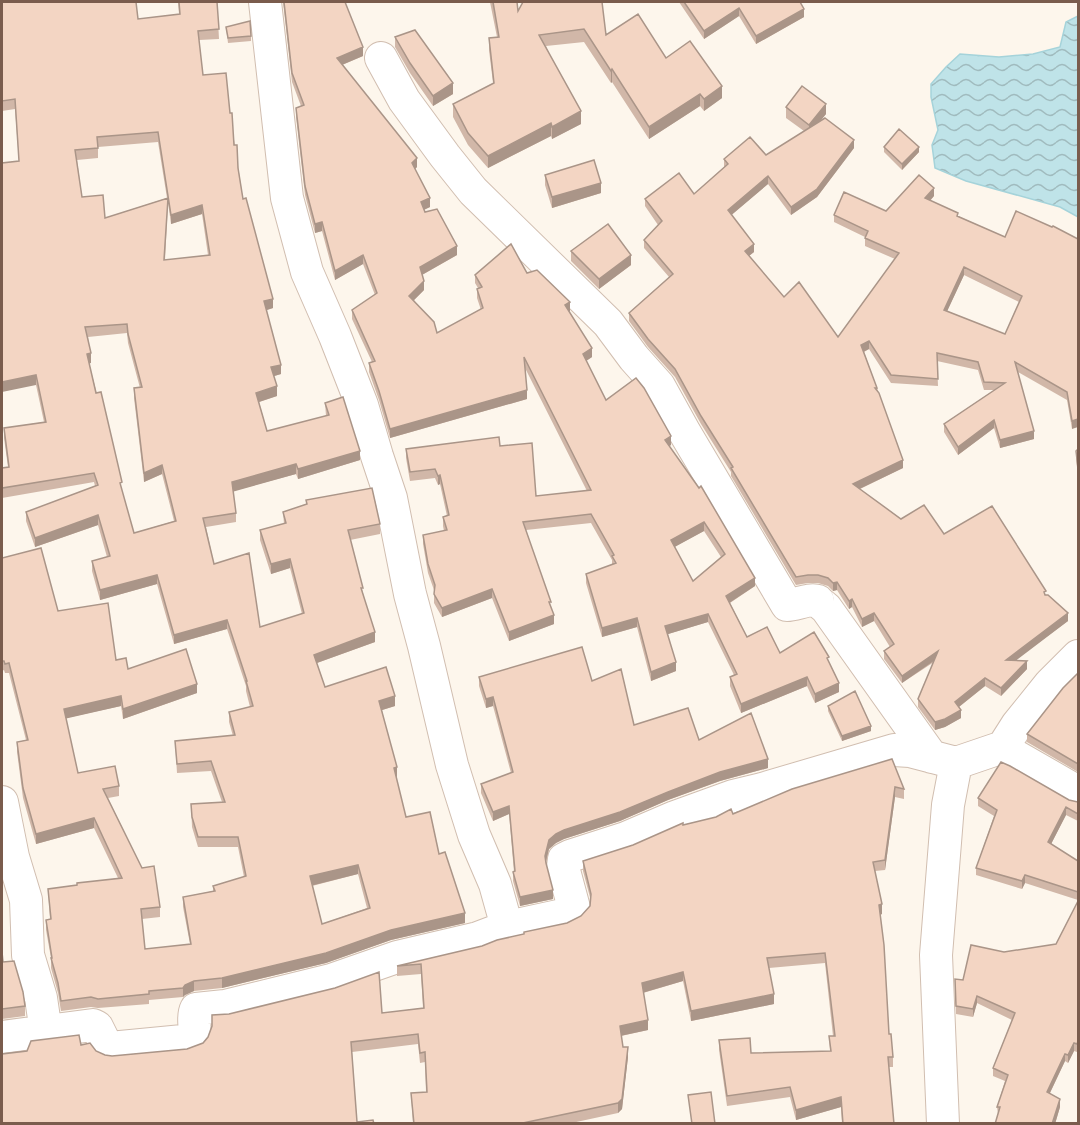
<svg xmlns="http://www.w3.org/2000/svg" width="1080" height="1125" font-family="'Varela Round',sans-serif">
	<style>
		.water { fill: url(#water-waves); stroke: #a5d3da; stroke-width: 1.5 }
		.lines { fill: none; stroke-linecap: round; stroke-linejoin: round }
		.minor-casing { stroke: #d1beb0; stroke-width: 34 }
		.minor { stroke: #fff; stroke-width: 32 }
		.wall { fill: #d1b7a8; fill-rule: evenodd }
		.shaded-wall { fill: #aa9588 }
		.building { fill: #f3d5c3; stroke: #aa9588; stroke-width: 1.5; fill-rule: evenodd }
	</style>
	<defs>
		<pattern id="water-waves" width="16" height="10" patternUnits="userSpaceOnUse" patternTransform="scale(1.5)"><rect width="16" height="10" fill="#bfe3e8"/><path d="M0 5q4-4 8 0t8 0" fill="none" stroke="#a0bbbe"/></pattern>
	</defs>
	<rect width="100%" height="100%" fill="#fdf6ec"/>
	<path class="water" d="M 1078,16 L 1078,217 L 1060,207 L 966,181 L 935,168 L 932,145 L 938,130 L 931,97 L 931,84 L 946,67 L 960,54 L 999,57 L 1033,54 L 1060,47 L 1066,22 Z"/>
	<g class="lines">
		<defs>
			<path id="minor" d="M 265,2 L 287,198 L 307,272 L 335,336 L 362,405 L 377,456 L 391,498 L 410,594 L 424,646 L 452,765 L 474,835 L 495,884 L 507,927
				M 381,58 L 404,100 L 445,156 L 473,191 L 608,323 L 634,358 L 659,386 L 685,433 L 787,605 C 796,605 809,598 818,601 C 818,602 825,607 826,608 L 932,757
				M 1003,747 L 1012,754 L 1078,792
				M 956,763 L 1003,747 L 1017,725 L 1050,684 L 1078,656
				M 2,802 L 13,857 L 26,900 L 28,955 L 41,998 L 46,1032
				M 2,1037 L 93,1025 L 97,1027 L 107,1047 L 110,1048 L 183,1041 L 192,1039 C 198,1030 191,1019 196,1009 L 225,1006 L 331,980 L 397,957 L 478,938 L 507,927 L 563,915 L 573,910 L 574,908 L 563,867 L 564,859 L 570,856 L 626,838 L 675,817 L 733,796 L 762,789 L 894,750 L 910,751 L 956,763 L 948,805 L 936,955 L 943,1124"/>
		</defs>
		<use href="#minor" class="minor-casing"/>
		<use href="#minor" class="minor"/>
	</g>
	<path class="wall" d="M 2,2 L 138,19 L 179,14 L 178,2 L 217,2 L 219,39 L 199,40 L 203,75 L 230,113 L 243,199 L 273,308 L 266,310 L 281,374 L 274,376 L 277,396 L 259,402 L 267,431 L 326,416 L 325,403 L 360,460 L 298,479 L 296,474 L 233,491 L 236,513 L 236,522 L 206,527 L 214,564 L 260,627 L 302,614 L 290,568 L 271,574 L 260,540 L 260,530 L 284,524 L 283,512 L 306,504 L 306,500 L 380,524 L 380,534 L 350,540 L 375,642 L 317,663 L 325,687 L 395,706 L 382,710 L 397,777 L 396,777 L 406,817 L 439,854 L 465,923 L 391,940 L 326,963 L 222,988 L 194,991 L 185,995 L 183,997 L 149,1000 L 149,1004 L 98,1008 L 91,1007 L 61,1011 L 58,993 L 51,968 L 51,958 L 46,930 L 46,920 L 50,919 L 48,889 L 77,885 L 118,878 L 94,828 L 36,844 L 23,798 L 17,752 L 17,742 L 26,740 L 9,673 L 5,673 L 4,670 L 2,671 L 2,558 L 58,611 L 128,669 L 197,693 L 123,719 L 121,706 L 66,718 L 78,773 L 119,786 L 119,796 L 108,798 L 160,907 L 160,917 L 142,919 L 145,949 L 190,944 L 183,907 L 183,897 L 213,891 L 213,886 L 244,877 L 238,847 L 198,847 L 192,827 L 191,804 L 222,802 L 211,771 L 177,773 L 175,741 L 233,736 L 229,722 L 229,712 L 250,707 L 246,691 L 246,686 L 227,629 L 174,644 L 157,584 L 100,600 L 92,571 L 92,561 L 107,557 L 98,525 L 35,547 L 26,521 L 26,512 L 95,486 L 94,482 L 2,498 L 2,468 L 8,467 L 4,438 L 4,428 L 44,422 L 36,385 L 15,109 L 2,111 ZM 158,142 L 167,198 L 105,218 L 82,197 L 77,160 L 98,158 L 98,147 ZM 168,202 L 171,224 L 202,214 L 208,255 L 165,260 ZM 127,333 L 128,343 L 140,388 L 134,388 L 134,398 L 144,482 L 162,474 L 174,521 L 134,533 L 122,492 L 89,363 L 91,363 L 88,337 ZM 358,874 L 367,908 L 322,924 L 312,886 Z
		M 283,2 L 345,2 L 363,56 L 342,65 L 417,167 L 415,169 L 430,207 L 424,210 L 425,212 L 457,255 L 422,275 L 424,290 L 414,300 L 437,333 L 481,310 L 477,298 L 477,289 L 478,288 L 475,283 L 475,275 L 527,273 L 570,311 L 569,311 L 592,357 L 586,361 L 606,400 L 671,445 L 669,446 L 755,586 L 730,603 L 747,637 L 780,653 L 829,663 L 839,692 L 815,703 L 807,686 L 741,713 L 730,686 L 730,677 L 734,675 L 708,622 L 668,634 L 676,671 L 651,681 L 637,627 L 602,637 L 586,583 L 586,574 L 612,565 L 612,560 L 591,523 L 526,530 L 551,607 L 554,624 L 509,641 L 492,598 L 442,617 L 434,603 L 434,590 L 428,573 L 423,544 L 423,535 L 444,531 L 443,526 L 443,517 L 447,516 L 440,484 L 438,485 L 435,478 L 410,481 L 406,458 L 406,449 L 500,446 L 536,496 L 587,491 L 525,368 L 527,399 L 390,438 L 379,400 L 369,372 L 369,363 L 372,362 L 352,319 L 352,310 L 375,295 L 363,264 L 335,280 L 322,231 L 315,233 L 305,195 L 296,117 L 296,108 L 301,106 L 292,82 ZM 704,531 L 721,557 L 693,581 L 674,547 Z
		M 490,2 L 517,2 L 518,11 L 606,35 L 666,58 L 722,98 L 704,111 L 700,106 L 649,139 L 612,82 L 611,83 L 584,42 L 546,46 L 581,124 L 552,139 L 551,136 L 488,168 L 468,145 L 453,117 L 453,104 L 493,83 L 489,50 L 489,38 L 497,37 Z
		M 679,2 L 800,2 L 804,17 L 756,44 L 739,16 L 704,39 Z
		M 226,27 L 251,36 L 251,41 L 228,43 Z
		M 395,37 L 453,94 L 433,106 L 410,73 L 395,47 Z
		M 786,107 L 826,114 L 821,120 L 854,148 L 817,197 L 791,215 L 768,184 L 731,215 L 754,252 L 749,256 L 784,297 L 838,337 L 895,259 L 865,246 L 865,237 L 834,222 L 834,215 L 886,211 L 934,196 L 930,201 L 958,216 L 1005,237 L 1078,239 L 1072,429 L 1067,400 L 1018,372 L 1034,439 L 1000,448 L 994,428 L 958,455 L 944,432 L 944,424 L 994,390 L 984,390 L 978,370 L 937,361 L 938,386 L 891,383 L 869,349 L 864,352 L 877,388 L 903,468 L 860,489 L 901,519 L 944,534 L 1046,595 L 1068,621 L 1015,660 L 1027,669 L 1001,696 L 985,686 L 959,707 L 961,718 L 945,727 L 935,730 L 918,707 L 918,699 L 934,662 L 902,683 L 884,659 L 884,651 L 890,647 L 874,621 L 862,627 L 852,607 L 849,609 L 837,590 L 833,591 L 828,586 L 818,583 L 808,583 L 796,585 L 731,476 L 731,472 L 701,424 L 675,377 L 648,347 L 629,321 L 629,313 L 669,277 L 644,248 L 644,240 L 658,225 L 645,206 L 645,199 L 694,194 L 724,167 L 724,159 L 766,155 L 804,131 L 786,118 ZM 964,275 L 1019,302 L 1005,334 L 947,311 Z
		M 884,147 L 919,152 L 902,170 L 884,152 Z
		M 545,175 L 601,193 L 552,208 L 545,185 Z
		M 571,251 L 631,265 L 599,289 L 571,261 Z
		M 1078,449 L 1078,476 L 1076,459 L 1076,451 Z
		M 1078,673 L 1078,772 L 1027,742 L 1027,734 Z
		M 479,677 L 592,681 L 634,725 L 699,740 L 768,768 L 720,781 L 668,800 L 620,821 L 564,839 L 556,843 L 549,849 L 546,863 L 553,899 L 520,906 L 513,881 L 513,872 L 514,872 L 509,814 L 493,821 L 481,793 L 481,784 L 511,773 L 493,706 L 486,708 L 479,686 Z
		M 828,706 L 871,731 L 842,741 L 828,711 Z
		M 892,759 L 904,789 L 904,799 L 895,797 L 885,870 L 875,871 L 882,914 L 880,915 L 889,1034 L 893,1057 L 893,1067 L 889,1067 L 894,1124 L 842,1124 L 841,1107 L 796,1120 L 790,1097 L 727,1106 L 719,1050 L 719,1040 L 751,1053 L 830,1051 L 829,1036 L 833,1036 L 825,963 L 769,968 L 774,1004 L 691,1021 L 683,981 L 643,993 L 648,1030 L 621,1036 L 623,1047 L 628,1057 L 622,1109 L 618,1113 L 567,1124 L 413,1124 L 411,1093 L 426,1092 L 425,1062 L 420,1063 L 418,1044 L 352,1052 L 357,1122 L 374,1124 L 2,1124 L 81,1045 L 105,1055 L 112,1056 L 187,1049 L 382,1013 L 423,1008 L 421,974 L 397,976 L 397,966 L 482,946 L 567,923 L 581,916 L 590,906 L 591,901 L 583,871 L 583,861 L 633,845 L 683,825 L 733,814 Z
		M 978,798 L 1069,800 L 1078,802 L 1078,821 L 1066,815 L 1051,844 L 1078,861 L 1078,900 L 1025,883 L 1022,889 L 976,875 L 976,868 L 994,816 L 978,806 Z
		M 1078,901 L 1078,1049 L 1077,1052 L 1074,1051 L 1068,1063 L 1065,1061 L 1050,1093 L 1060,1107 L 1055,1124 L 995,1124 L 998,1114 L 997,1107 L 1005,1081 L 993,1076 L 993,1068 L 1012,1020 L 977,1003 L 973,1017 L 956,1014 L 955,979 L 963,980 L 1004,952 L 1056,944 Z
		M 2,952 L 3,962 L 25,1006 L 25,1016 L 2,1019 Z"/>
	<path class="shaded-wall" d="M 739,8 L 739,16 L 704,39 L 704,31 Z
		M 804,9 L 804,17 L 756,44 L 756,36 Z
		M 363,47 L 363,56 L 337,67 L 337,58 Z
		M 612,69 L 612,82 L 611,83 L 611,71 Z
		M 453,83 L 453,94 L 433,106 L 433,96 Z
		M 722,86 L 722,98 L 704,111 L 704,99 Z
		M 700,94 L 700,106 L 649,139 L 649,127 Z
		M 826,104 L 826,114 L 809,135 L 809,125 Z
		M 581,111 L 581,124 L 552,139 L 552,127 Z
		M 551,123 L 551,136 L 488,168 L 488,156 Z
		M 854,140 L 854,148 L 817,197 L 791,215 L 791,207 Z
		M 919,147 L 919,152 L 902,170 L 902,164 Z
		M 417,158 L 417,167 L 412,172 L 412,163 Z
		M 768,176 L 768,184 L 728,218 L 728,210 Z
		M 601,183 L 601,193 L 552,208 L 552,197 Z
		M 934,188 L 934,196 L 925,206 L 925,198 Z
		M 430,198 L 430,207 L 421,211 L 421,202 Z
		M 202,205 L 202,214 L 171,224 L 171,215 Z
		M 322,222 L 322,231 L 315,233 L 315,224 Z
		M 754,244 L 754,252 L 745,259 L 745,251 Z
		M 457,246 L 457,255 L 420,276 L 420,267 Z
		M 363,255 L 363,264 L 335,280 L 335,271 Z
		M 631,255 L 631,265 L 599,289 L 599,279 Z
		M 964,267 L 964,275 L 944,318 L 944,310 Z
		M 424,281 L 424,290 L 409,305 L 409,296 Z
		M 273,299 L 273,308 L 264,311 L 264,301 Z
		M 570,302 L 570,311 L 565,314 L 565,305 Z
		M 869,341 L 869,349 L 861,353 L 861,345 Z
		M 592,348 L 592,357 L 583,363 L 583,354 Z
		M 91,353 L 91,363 L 87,364 L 87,354 Z
		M 281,365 L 281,374 L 271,377 L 271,367 Z
		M 36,375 L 36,385 L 2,392 L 2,382 Z
		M 277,386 L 277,396 L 256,403 L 256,393 Z
		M 527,390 L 527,399 L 390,438 L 390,429 Z
		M 1078,419 L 1078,427 L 1072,429 L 1072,421 Z
		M 994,420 L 994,428 L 958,455 L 958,447 Z
		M 1034,431 L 1034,439 L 1000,448 L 1000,440 Z
		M 671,436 L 671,445 L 665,449 L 665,440 Z
		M 360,451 L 360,460 L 298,479 L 298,469 Z
		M 903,460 L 903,468 L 853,492 L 853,484 Z
		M 296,464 L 296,474 L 232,492 L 232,482 Z
		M 162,465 L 162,474 L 144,482 L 144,473 Z
		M 440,475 L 440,484 L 438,485 L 438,476 Z
		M 98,515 L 98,525 L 35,547 L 35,538 Z
		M 704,522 L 704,531 L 671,549 L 671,540 Z
		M 290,559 L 290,568 L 271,574 L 271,564 Z
		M 157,575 L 157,584 L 100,600 L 100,590 Z
		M 755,578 L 755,586 L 726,605 L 726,596 Z
		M 837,582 L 837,590 L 833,591 L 833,583 Z
		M 492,589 L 492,598 L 442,617 L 442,608 Z
		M 852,599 L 852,607 L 849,609 L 849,601 Z
		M 874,613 L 874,621 L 862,627 L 862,619 Z
		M 1068,613 L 1068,621 L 1006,668 L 1006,660 Z
		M 708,614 L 708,622 L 665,635 L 665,626 Z
		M 554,615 L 554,624 L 509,641 L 509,632 Z
		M 637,618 L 637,627 L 602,637 L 602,628 Z
		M 227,620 L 227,629 L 174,644 L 174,635 Z
		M 375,632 L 375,642 L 314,664 L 314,655 Z
		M 938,651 L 938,658 L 902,683 L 902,676 Z
		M 1027,661 L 1027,669 L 1001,696 L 1001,688 Z
		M 676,662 L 676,671 L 651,681 L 651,672 Z
		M 807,677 L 807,686 L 741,713 L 741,704 Z
		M 985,678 L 985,686 L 955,710 L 955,702 Z
		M 839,683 L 839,692 L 815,703 L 815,694 Z
		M 197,684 L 197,693 L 123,719 L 123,709 Z
		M 121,696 L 121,706 L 64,719 L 64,709 Z
		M 395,696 L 395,706 L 379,711 L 379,701 Z
		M 493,697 L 493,706 L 486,708 L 486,699 Z
		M 961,710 L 961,718 L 945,727 L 935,730 L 935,722 Z
		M 871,726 L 871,731 L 842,741 L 842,736 Z
		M 768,759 L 768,768 L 720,781 L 668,800 L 620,821 L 564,839 L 556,843 L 549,849 L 545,865 L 545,856 L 549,840 L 556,834 L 564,830 L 720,772 Z
		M 397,767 L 397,777 L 394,778 L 394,768 Z
		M 895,787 L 895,797 L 885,870 L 885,860 Z
		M 509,806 L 509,814 L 493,821 L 493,812 Z
		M 1066,807 L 1066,815 L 1048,850 L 1048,842 Z
		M 94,818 L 94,828 L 36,844 L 36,834 Z
		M 358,865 L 358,874 L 310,886 L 310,876 Z
		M 1025,875 L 1025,883 L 1022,889 L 1022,881 Z
		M 553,890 L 553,899 L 520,906 L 520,897 Z
		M 882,904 L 882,914 L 879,915 L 879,905 Z
		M 465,913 L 465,923 L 391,940 L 326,963 L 222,988 L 222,978 L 391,930 Z
		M 683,972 L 683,981 L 642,993 L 642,983 Z
		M 194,981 L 194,991 L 185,995 L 183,997 L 183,988 L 185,985 Z
		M 774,994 L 774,1004 L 691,1021 L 691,1011 Z
		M 977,996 L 977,1003 L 973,1017 L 973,1009 Z
		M 648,1020 L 648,1030 L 620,1036 L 620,1026 Z
		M 1078,1041 L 1078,1049 L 1077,1052 L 1077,1044 Z
		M 1074,1043 L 1074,1051 L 1068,1063 L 1068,1055 Z
		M 628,1047 L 628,1057 L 622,1109 L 618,1113 L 618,1103 Z
		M 1065,1054 L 1065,1061 L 1047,1099 L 1047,1092 Z
		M 841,1097 L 841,1107 L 796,1120 L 796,1110 Z
		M 1060,1099 L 1060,1107 L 1055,1124 L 1052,1124 Z"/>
	<path class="building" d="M 2,2 L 136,2 L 138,19 L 180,14 L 179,2 L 217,2 L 219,29 L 198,31 L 203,75 L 226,73 L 230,113 L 232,113 L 234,145 L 237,145 L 238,168 L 243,199 L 246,198 L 273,299 L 264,301 L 281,365 L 271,367 L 277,386 L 256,393 L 267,431 L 329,415 L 325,403 L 343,397 L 360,451 L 298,469 L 296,464 L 232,482 L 236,513 L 203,518 L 214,564 L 249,553 L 260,627 L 304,613 L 290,559 L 271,564 L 260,530 L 286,523 L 283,512 L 307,504 L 306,500 L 372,488 L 380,524 L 348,530 L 363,588 L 361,588 L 375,632 L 314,655 L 325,687 L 386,667 L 395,696 L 379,701 L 397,767 L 394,768 L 406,817 L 430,812 L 439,854 L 445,852 L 465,913 L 391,930 L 326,953 L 222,978 L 194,981 L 185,985 L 183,988 L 149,991 L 149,994 L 98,999 L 91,997 L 61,1001 L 58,983 L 51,958 L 52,958 L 46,920 L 51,919 L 48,889 L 77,885 L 77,883 L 122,878 L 94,818 L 36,834 L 23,788 L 17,742 L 28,740 L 9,663 L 5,664 L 4,661 L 2,661 L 2,558 L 41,548 L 58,611 L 108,603 L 116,660 L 126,658 L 128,669 L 186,649 L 197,684 L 123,709 L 121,696 L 64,709 L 78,773 L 115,766 L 119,786 L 103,789 L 142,868 L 154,866 L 160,907 L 141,909 L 145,949 L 191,944 L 183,897 L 215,891 L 213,886 L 246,876 L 238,837 L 198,837 L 192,817 L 191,804 L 225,802 L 211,761 L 177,764 L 175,741 L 235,735 L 229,712 L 253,706 L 246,681 L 247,681 L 227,620 L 174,635 L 157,575 L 100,590 L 92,561 L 110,556 L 98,515 L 35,538 L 26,512 L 98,485 L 94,473 L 2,488 L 2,468 L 9,467 L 4,428 L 46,422 L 36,375 L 2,382 L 2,163 L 19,161 L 15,99 L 2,101 ZM 158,132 L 171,215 L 202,205 L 210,255 L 164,260 L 168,198 L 105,218 L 103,195 L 82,197 L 75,150 L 98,148 L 97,137 ZM 127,324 L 128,334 L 142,387 L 134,388 L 144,473 L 162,465 L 176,521 L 134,533 L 120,483 L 122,482 L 101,392 L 96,393 L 87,354 L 91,353 L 85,327 ZM 358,865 L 370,908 L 322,924 L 310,876 Z
		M 284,2 L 345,2 L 363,47 L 337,58 L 417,158 L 412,163 L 430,198 L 421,202 L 425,212 L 437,209 L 457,246 L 420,267 L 424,281 L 409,296 L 434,322 L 437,333 L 483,308 L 477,289 L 482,287 L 475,275 L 511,244 L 527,273 L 537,270 L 570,302 L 565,305 L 592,348 L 583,354 L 606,400 L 636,378 L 644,388 L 671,436 L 665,440 L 699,488 L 701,486 L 755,578 L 726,596 L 747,637 L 767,627 L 780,653 L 814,632 L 829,657 L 827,658 L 839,683 L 815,694 L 807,677 L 741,704 L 730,677 L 737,674 L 708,614 L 665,626 L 676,662 L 651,672 L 637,618 L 602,628 L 586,574 L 616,563 L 612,556 L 614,555 L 591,514 L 523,522 L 551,602 L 549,602 L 554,615 L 509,632 L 492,589 L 442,608 L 434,594 L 435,585 L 428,564 L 423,535 L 447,530 L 443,517 L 449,515 L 440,475 L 438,476 L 435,469 L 410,472 L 406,449 L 499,437 L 500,446 L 532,443 L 536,496 L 591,490 L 524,357 L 527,390 L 390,429 L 379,391 L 369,363 L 375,361 L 352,310 L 377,293 L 363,255 L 335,271 L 322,222 L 315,224 L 305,186 L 296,108 L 304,105 L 292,73 ZM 704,522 L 725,554 L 693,581 L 671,540 Z
		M 493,2 L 517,2 L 518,11 L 523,2 L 602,2 L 606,35 L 638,14 L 666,58 L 690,41 L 722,86 L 704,99 L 700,94 L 649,127 L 612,69 L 611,71 L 584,29 L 539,35 L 581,111 L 552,127 L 551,123 L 488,156 L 468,133 L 453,104 L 494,83 L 489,38 L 499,37 Z
		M 684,2 L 800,2 L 804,9 L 756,36 L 739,8 L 704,31 Z
		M 250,21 L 251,36 L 228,38 L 226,27 Z
		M 415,30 L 453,83 L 433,96 L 410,63 L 395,37 Z
		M 802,86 L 826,104 L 809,125 L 786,107 Z
		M 825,118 L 854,140 L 817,189 L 791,207 L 768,176 L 728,210 L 754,244 L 745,251 L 784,297 L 799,282 L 838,337 L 899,253 L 865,238 L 868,231 L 834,215 L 844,192 L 886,211 L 919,175 L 934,188 L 925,198 L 958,213 L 957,216 L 1005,237 L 1016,211 L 1052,227 L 1053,226 L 1078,239 L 1078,419 L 1072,421 L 1067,392 L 1015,362 L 1034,431 L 1000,440 L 994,420 L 958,447 L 944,424 L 1005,383 L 984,382 L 978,362 L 937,353 L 938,379 L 891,375 L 869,341 L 861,345 L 877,388 L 875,388 L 879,393 L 903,460 L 853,484 L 901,519 L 924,505 L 944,534 L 992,506 L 1046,591 L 1044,592 L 1045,595 L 1048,595 L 1068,613 L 1006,660 L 1027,661 L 1001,688 L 985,678 L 955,702 L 961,710 L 945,719 L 935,722 L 918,699 L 938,651 L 902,676 L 884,651 L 894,644 L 874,613 L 862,619 L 852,599 L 849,601 L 837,582 L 833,583 L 828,578 L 818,575 L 808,575 L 796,577 L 731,468 L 733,467 L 701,416 L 675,369 L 648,339 L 629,313 L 673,274 L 644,240 L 662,221 L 645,199 L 679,173 L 694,194 L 728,164 L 724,159 L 750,137 L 766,155 ZM 964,267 L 1022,296 L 1005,334 L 944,310 Z
		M 899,129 L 919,147 L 902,164 L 884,147 Z
		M 594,160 L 601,183 L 552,197 L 545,175 Z
		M 608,224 L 631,255 L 599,279 L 571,251 Z
		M 1078,449 L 1078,468 L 1076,451 Z
		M 582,647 L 592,681 L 621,669 L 634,725 L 688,708 L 699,740 L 751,713 L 768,759 L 720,772 L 668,792 L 620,812 L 564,830 L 556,834 L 549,840 L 545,856 L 546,863 L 553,890 L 520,897 L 513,872 L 515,871 L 509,806 L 493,812 L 481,784 L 513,772 L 493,697 L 486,699 L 479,677 Z
		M 1078,673 L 1078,764 L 1027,734 L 1063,688 Z
		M 855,691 L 871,726 L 842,736 L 828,706 Z
		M 892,759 L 904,789 L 895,787 L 885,860 L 873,862 L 882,904 L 879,905 L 884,945 L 889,1034 L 891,1034 L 893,1057 L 888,1057 L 894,1124 L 843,1124 L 841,1097 L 796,1110 L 790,1087 L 727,1096 L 719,1040 L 750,1038 L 751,1053 L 831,1051 L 829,1036 L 835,1036 L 825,953 L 767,958 L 774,994 L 691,1011 L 683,972 L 642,983 L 648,1020 L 620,1026 L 623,1047 L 628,1047 L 622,1099 L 618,1103 L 518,1124 L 414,1124 L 411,1093 L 427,1092 L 425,1052 L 420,1053 L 418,1034 L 351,1042 L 357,1122 L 373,1120 L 374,1124 L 2,1124 L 2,1054 L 27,1051 L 31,1041 L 79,1035 L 81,1045 L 90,1043 L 96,1051 L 105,1055 L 112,1056 L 187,1049 L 203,1043 L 208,1037 L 212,1026 L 212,1015 L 229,1014 L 335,988 L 379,972 L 382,1013 L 424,1008 L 421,964 L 397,966 L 482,946 L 497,940 L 524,934 L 524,932 L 567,923 L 581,916 L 590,906 L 591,894 L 583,861 L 633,845 L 683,823 L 683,825 L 716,817 L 731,809 L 733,814 L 792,789 Z
		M 1001,762 L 1010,766 L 1069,800 L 1078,802 L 1078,814 L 1066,807 L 1048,842 L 1078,861 L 1078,892 L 1025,875 L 1022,881 L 976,868 L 997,810 L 978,798 Z
		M 1078,901 L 1078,1041 L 1077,1044 L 1074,1043 L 1068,1055 L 1065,1054 L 1047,1092 L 1060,1099 L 1052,1124 L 995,1124 L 1000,1107 L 997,1107 L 1008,1075 L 993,1068 L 1015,1013 L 977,996 L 973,1009 L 956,1006 L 955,979 L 963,980 L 971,945 L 1004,952 L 1056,944 Z
		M 2,952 L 3,962 L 14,961 L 23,992 L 25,1006 L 2,1009 Z
		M 711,1092 L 715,1124 L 692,1124 L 688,1095 Z"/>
	<rect width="1080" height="1125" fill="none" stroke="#7a5c4d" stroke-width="6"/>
</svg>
